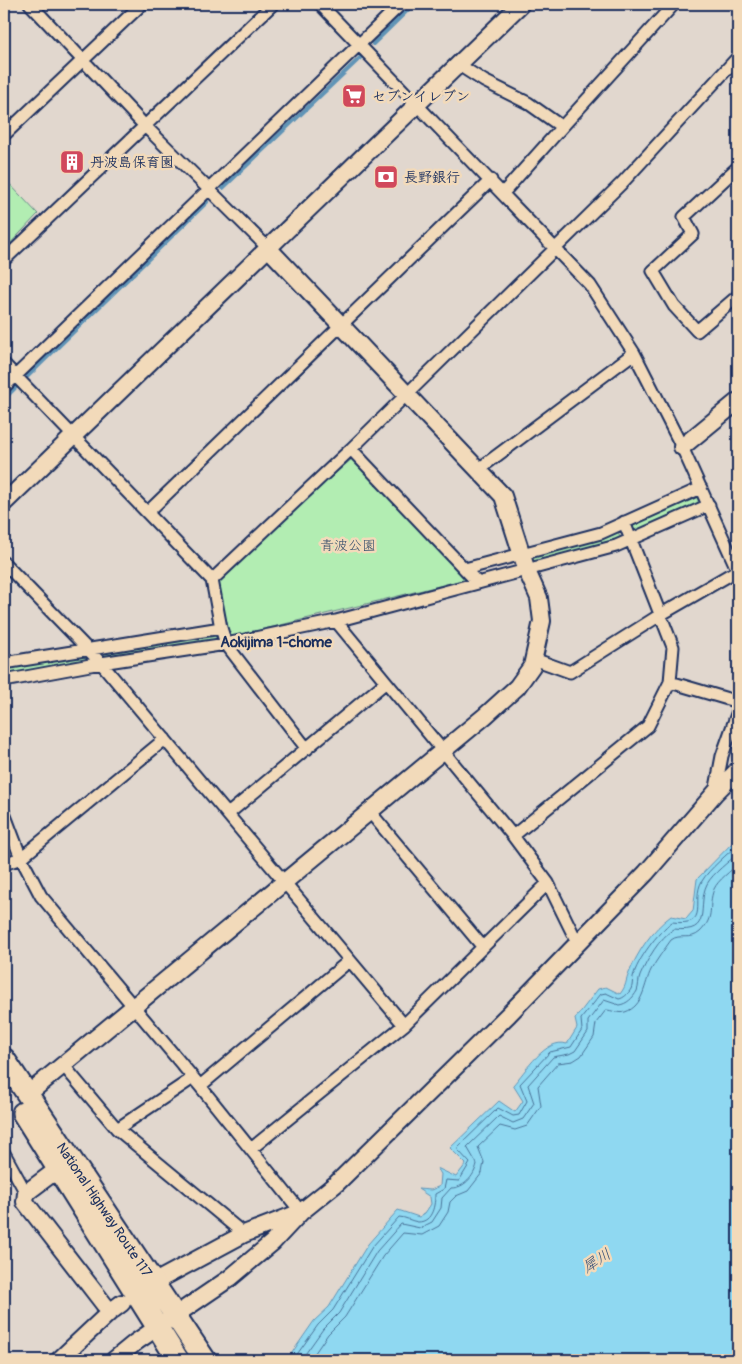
<svg xmlns="http://www.w3.org/2000/svg" width="742" height="1364" font-family="Pangolin,'Klee One',sans-serif">
	<style>
		.green { fill: #b2edb2; stroke: #668e88 }
		.water { fill: #8fd8f1; stroke: #6194b6 }
		.lines { fill: none; stroke-linecap: round; stroke-linejoin: round }
		.shore { stroke: #497399; stroke-width: 1 }
		.stream { stroke: #6194b6; stroke-width: 4 }
		.street-casing { stroke: #1b2f5e; stroke-width: 15 }
		.secondary-casing { stroke: #1b2f5e; stroke-width: 20 }
		.highway-casing { stroke: #1b2f5e; stroke-width: 25 }
		.street { stroke: #f2daba; stroke-width: 11 }
		.secondary { stroke: #f2daba; stroke-width: 16 }
		.highway { stroke: #f2daba; stroke-width: 21 }
		.labels { text-anchor: middle; dominant-baseline: central; stroke-width: 5; stroke-linejoin: round; paint-order: stroke }
		.poi-label { font-size: 14px; font-weight: bold; fill: #1b2f5e; stroke: #f2daba; text-anchor: start }
		.park-label { font-size: 14px; fill: #324c6b; stroke: #f2daba }
		.street-label { font-size: 14px; fill: #1b2f5e; stroke: #f2daba }
		.neighbourhood-label { font-size: 15px; font-weight: bold; fill: #1b2f5e; stroke: #f2daba }
		.water-label { font-size: 15px; font-style: italic; fill: #2c4874; stroke: #f2daba }
	</style>
	<rect width="100%" height="100%" fill="#e1d7ce"/>
	<filter id="ink" filterUnits="userSpaceOnUse"><feTurbulence type="fractalNoise" baseFrequency=".02" numOctaves="2"/><feDisplacementMap in="SourceGraphic" scale="10" xChannelSelector="R" yChannelSelector="G"/><feConvolveMatrix kernelMatrix="1 2 1 2 8 2 1 2 1" color-interpolation-filters="sRGB"/></filter>
	<g filter="url(#ink)">
		<path class="green" d="M 4,178 L 38,214 L 4,250 Z
			M 353,458 L 467,579 L 228,638 L 215,578 Z
			M 694,495 L 698,497 L 698,504 L 635,534 L 632,532 L 631,524 Z
			M 618,532 L 621,538 L 618,541 L 534,566 L 530,561 L 536,555 Z
			M 213,632 L 216,637 L 214,641 L 108,660 L 104,655 L 104,652 Z
			M 82,655 L 86,659 L 84,664 L 4,677 L 4,667 Z"/>
		<path class="water" d="M 738,837 L 738,1360 L 287,1360 L 314,1321 L 329,1307 L 368,1244 L 398,1210 L 419,1217 L 425,1213 L 431,1204 L 430,1197 L 418,1189 L 431,1190 L 440,1186 L 441,1174 L 437,1168 L 456,1177 L 466,1164 L 450,1148 L 499,1101 L 515,1112 L 523,1101 L 513,1085 C 525,1072 546,1037 567,1044 L 577,1028 L 575,1019 L 598,989 L 606,987 L 620,994 C 627,985 625,982 629,973 C 638,951 652,930 671,916 L 686,919 L 693,911 L 697,879 Z"/>
		<g class="lines">
			<path class="shore" d="M 293,1360 L 318,1325 L 333,1310 L 372,1247 L 399,1217 C 405,1217 411,1221 418,1222 C 433,1222 435,1204 435,1194 L 444,1189 L 446,1180 L 459,1181 L 470,1163 L 458,1150 L 458,1147 L 498,1108 L 513,1116 L 519,1115 L 527,1101 L 520,1084 L 550,1052 L 571,1047 L 582,1030 L 581,1019 L 601,994 L 606,993 L 619,999 C 624,998 628,994 631,989 C 633,985 632,981 633,977 C 637,960 658,932 672,922 C 712,927 690,901 702,881 C 709,869 728,854 738,844
				M 301,1360 L 323,1329 L 339,1313 L 377,1251 L 401,1224 L 420,1228 L 432,1222 L 441,1208 L 442,1198 L 451,1188 C 464,1188 474,1177 477,1164 L 467,1147 L 499,1116 L 513,1123 L 523,1119 L 534,1103 L 528,1085 L 553,1057 L 569,1054 L 575,1051 L 588,1032 L 588,1021 L 604,1000 L 619,1005 C 627,1004 633,998 637,991 C 639,986 638,981 640,976 C 647,960 659,938 674,929 C 714,934 696,906 707,884 C 713,873 729,862 738,853
				M 310,1360 L 328,1334 L 345,1317 L 383,1256 L 403,1233 L 422,1235 L 439,1226 L 448,1212 L 450,1202 L 456,1196 L 468,1191 L 482,1173 L 484,1162 L 478,1147 L 500,1126 L 515,1130 L 527,1126 L 541,1106 L 538,1086 L 558,1063 L 573,1061 L 581,1056 L 594,1037 L 596,1023 L 606,1010 C 612,1010 618,1014 625,1012 C 644,1006 644,984 651,970 C 657,959 664,950 671,940 C 680,933 690,941 700,932 C 716,916 707,907 714,889 C 718,880 731,871 738,864"/>
			<path class="stream" d="M 373,44 L 414,4
				M 223,188 L 361,57
				M 28,376 L 207,202
				M 4,399 L 15,388"/>
			<defs>
				<path id="street" d="M 30,4 L 144,125 L 268,248
					M 320,4 L 590,285 L 634,353 L 682,447 L 738,571
					M 459,65 L 484,81 L 528,103 L 562,127 L 503,193
					M 562,127 L 674,4
					M 4,135 L 142,4
					M 738,167 L 684,217 L 693,234 L 653,271 L 674,306 L 697,331 L 738,296
					M 4,260 L 273,4
					M 4,364 L 212,580 L 221,628 L 226,644 L 307,749
					M 4,387 L 401,4
					M 351,449 L 622,183 L 738,57
					M 479,469 L 634,353
					M 148,512 L 491,180
					M 4,563 L 101,663 L 404,1025
					M 465,569 L 601,533 L 701,488
					M 212,580 L 351,449 L 477,582
					M 336,621 L 513,836 L 548,883 L 577,942
					M 534,659 L 570,672 L 660,615 L 738,570
					M 4,663 L 221,628
					M 4,681 L 101,663 L 226,644 L 336,621 L 616,546 L 709,505
					M 670,682 L 738,702
					M 715,793 L 722,756 L 738,711
					M 370,812 L 482,946
					M 4,813 L 21,858 L 41,896 L 200,1086 L 301,1212
					M 228,814 L 386,682
					M 513,836 L 648,726 L 670,682 L 673,647 L 624,522
					M 4,864 L 21,858 L 165,739
					M 64,1066 L 117,1129 L 244,1234
					M 200,1086 L 349,961
					M 117,1129 L 193,1078
					M 251,1149 L 404,1025 L 548,883
					M 4,1153 L 26,1193"/>
				<path id="secondary" d="M 682,447 L 738,401
					M 4,503 L 521,4
					M 28,1094 L 485,716 L 517,687 L 532,666 L 542,621 L 539,598 L 527,571 L 503,496 L 268,248
					M 58,1169 L 26,1193 L 25,1202 L 110,1312 L 122,1303
					M 162,1278 L 244,1234 L 296,1214
					M 59,1360 L 110,1312
					M 114,1360 L 136,1342 L 230,1278 L 273,1242 L 301,1212 L 337,1183 L 509,1014 L 646,873 L 715,793 L 738,770"/>
				<path id="highway" d="M 4,1059 L 205,1360
					M 23,1113 L 178,1360"/>
			</defs>
			<use href="#street" class="street-casing"/>
			<use href="#secondary" class="secondary-casing"/>
			<use href="#highway" class="highway-casing"/>
			<use href="#street" class="street"/>
			<use href="#secondary" class="secondary"/>
			<use href="#highway" class="highway"/>
		</g>
	</g>
	<defs>
		<symbol id="supermarket-square" viewBox="-11 -11 22 22"><rect x="-9" y="-9" width="18" height="18" rx="4" fill="#d1495b" stroke="#f2daba"/><path d="M-6-5.5h2.5l.6 2H6L4.5 2H-2.5L-4.4-4H-6ZM-1.5 3.2a1.3 1.3 0 1 0 .1 0ZM3 3.2a1.3 1.3 0 1 0 .1 0Z" fill="#fff"/></symbol>
		<symbol id="building-square" viewBox="-11 -11 22 22"><rect x="-9" y="-9" width="18" height="18" rx="4" fill="#d1495b" stroke="#f2daba"/><path d="M-4-6H4V6H1V3H-1V6H-4ZM-2.5-4.3h1.7v1.8h-1.7ZM.8-4.3h1.7v1.8H.8ZM-2.5-1h1.7V.8h-1.7ZM.8-1h1.7V.8H.8Z" fill="#fff"/></symbol>
		<symbol id="bank-square" viewBox="-11 -11 22 22"><rect x="-9" y="-9" width="18" height="18" rx="4" fill="#d1495b" stroke="#f2daba"/><path d="M-6-4H6V4H-6ZM0-2.3a2.3 2.3 0 1 0 0 4.6a2.3 2.3 0 1 0 0-4.6Z" fill="#fff"/></symbol>
	</defs>
	<g fill-rule="evenodd">
		<use href="#supermarket-square" x="340" y="82" width="28" height="28"/>
		<use href="#building-square" x="58" y="148" width="28" height="28"/>
		<use href="#bank-square" x="372" y="163" width="28" height="28"/>
	</g>
	<g class="labels">
		<g class="poi-label">
			<text x="372" y="96">セブンイレブン</text>
			<text x="90" y="162">丹波島保育園</text>
			<text x="404" y="177">長野銀行</text>
		</g>
		<g class="park-label">
			<text x="348" y="545">青波公園</text>
		</g>
		<g class="street-label">
			<text transform="translate(104 1210) rotate(56)">National Highway Route 117</text>
		</g>
		<g class="neighbourhood-label">
			<text x="276" y="642">Aokijima 1-chome</text>
		</g>
		<g class="water-label">
			<text transform="translate(597 1261) rotate(-33)">犀川</text>
		</g>
	</g>
	<rect width="742" height="1364" fill="none" stroke="#f2daba" stroke-width="20"/>
	<rect x="10" y="10" width="722" height="1344" fill="none" stroke="#1b2f5e" stroke-width="2" filter="url(#ink)"/>
</svg>
